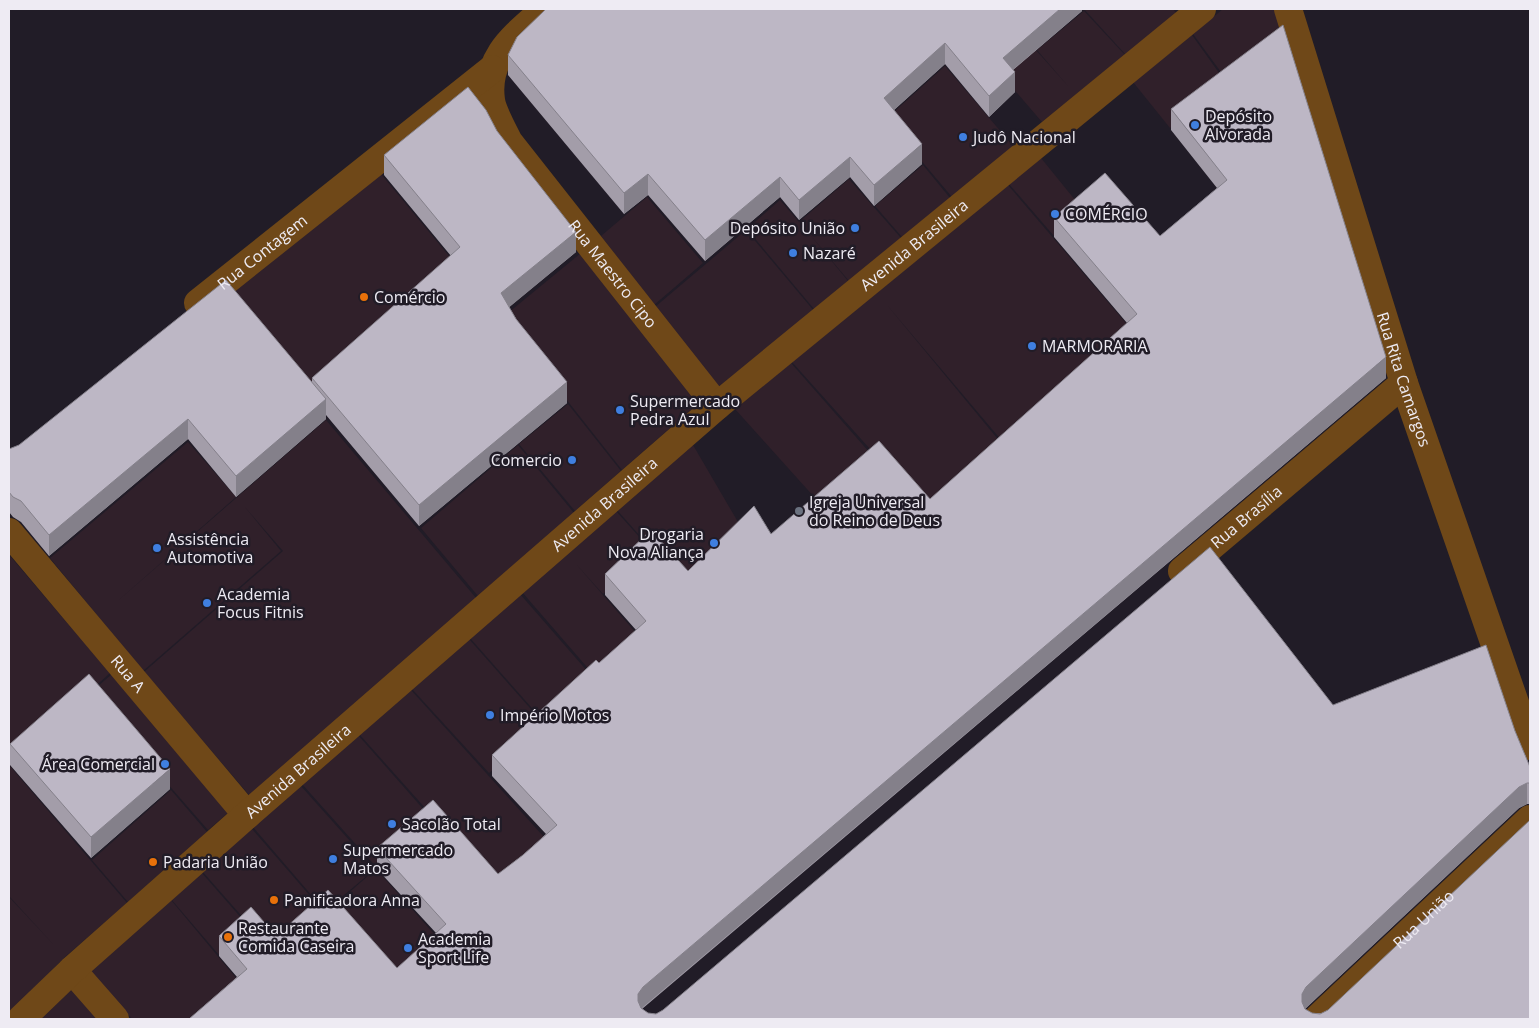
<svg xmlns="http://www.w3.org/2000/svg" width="1539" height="1028" font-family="'Open Sans',sans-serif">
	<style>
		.commercial { fill: #30202a }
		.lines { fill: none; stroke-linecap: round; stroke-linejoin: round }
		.minor { stroke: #6f4818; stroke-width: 28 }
		.wall { fill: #a39da9 }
		.shaded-wall { fill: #84808a }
		.building { fill: #bdb7c5; stroke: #84808a }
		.shop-dot { fill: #3f7fe0; stroke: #211c27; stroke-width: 2 }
		.food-dot { fill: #e8710a; stroke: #211c27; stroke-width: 2 }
		.worship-dot { fill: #6b7280; stroke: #211c27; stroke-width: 2 }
		.labels { text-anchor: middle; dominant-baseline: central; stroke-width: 5; stroke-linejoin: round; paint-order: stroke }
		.poi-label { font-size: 16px; fill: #eeebf3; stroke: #211c27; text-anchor: start }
		.street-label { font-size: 16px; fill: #eeebf3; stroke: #211c27 }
	</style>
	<rect width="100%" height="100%" fill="#211c27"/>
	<path class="commercial" d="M 1084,9 L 1173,9 L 1176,13 L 1126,55 Z
		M 1223,9 L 1274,9 L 1285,41 L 1229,83 L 1193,34 Z
		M 1084,11 L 1125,55 L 1042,122 L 986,57 L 1018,30 L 1068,86 L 1037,50 Z
		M 1192,35 L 1227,84 L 1170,128 L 1133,82 Z
		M 945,66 L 1013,146 L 952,197 L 886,119 Z
		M 1041,158 L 1084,211 L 1054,236 L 1009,184 Z
		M 923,165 L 950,198 L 902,237 L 875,206 Z
		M 381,174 L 459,268 L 309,397 L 225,298 Z
		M 849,179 L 901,238 L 849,281 L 807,231 L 848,281 L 814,309 L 747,229 L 780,200 L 799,222 Z
		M 1008,185 L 1136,335 L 1008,448 L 887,305 L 1006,449 L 931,517 L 792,362 Z
		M 647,197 L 703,263 L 654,305 L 601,236 Z
		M 746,230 L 814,311 L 718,387 L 655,307 Z
		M 581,253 L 699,403 L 622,470 L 502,318 Z
		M 791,363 L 877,461 L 824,508 L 735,409 Z
		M 568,404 L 621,471 L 575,511 L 519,444 Z
		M 326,420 L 476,598 L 250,796 L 144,672 L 283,551 L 244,506 L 281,551 L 143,671 L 50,558 L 188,442 L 236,497 L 113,605 Z
		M 518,445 L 574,513 L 478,596 L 421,528 Z
		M 693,445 L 745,534 L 688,590 L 617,510 Z
		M 616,511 L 651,550 L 603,594 L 576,564 L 643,641 L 599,681 L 522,592 Z
		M 10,556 L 110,673 L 9,764 L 9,557 Z
		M 520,594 L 595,680 L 546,724 L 470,638 Z
		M 469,639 L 545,725 L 489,773 L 412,689 Z
		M 112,674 L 228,813 L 208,830 L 89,694 Z
		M 411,690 L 553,847 L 501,893 L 360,735 Z
		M 358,735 L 432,819 L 377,868 L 302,784 Z
		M 9,765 L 127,903 L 65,957 L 9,1013 L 9,897 L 54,945 L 9,896 Z
		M 300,785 L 375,869 L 325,911 L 253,827 Z
		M 171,790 L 207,832 L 128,902 L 92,860 Z
		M 252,829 L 324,912 L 276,955 L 202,871 Z
		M 376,869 L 444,945 L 397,987 L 329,910 Z
		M 201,872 L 250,928 L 219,955 L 171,899 Z
		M 171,900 L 246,990 L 211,1019 L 132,1019 L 89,970 Z
		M 71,990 L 97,1019 L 41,1019 Z"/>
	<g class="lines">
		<g class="minor">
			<path id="s1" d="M 545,9 C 516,35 485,56 491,100 C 492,110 504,132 509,142 L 717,406"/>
			<path id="s2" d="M 1288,9 L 1404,383 L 1530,746"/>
			<path id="s3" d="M 198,303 L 492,69"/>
			<path id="s4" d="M 9,532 L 247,815"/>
			<path id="s5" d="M 1182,571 L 1404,383"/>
			<path d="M 72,970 L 115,1019"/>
			<path id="s6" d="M 21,1019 L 72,970 L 247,815 L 717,406 L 1202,9"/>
			<path id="s7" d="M 1317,1019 L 1530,819"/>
		</g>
	</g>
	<path class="wall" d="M 1082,9 L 1082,11 L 1013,70 L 1015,92 L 989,117 L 945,64 L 894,110 L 922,164 L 874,206 L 850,177 L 799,220 L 780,197 L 705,261 L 648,195 L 624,214 L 508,75 L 508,55 Z
		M 1171,109 L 1386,378 L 642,1009 L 648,1013 L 656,1014 L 1333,705 L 1515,731 L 1530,767 L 1530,804 L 1527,804 L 1519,808 L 1305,1009 L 1312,1013 L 1530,1019 L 189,1019 L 237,977 L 219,956 L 219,936 L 276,936 L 397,968 L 436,933 L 377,869 L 377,848 L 498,874 L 523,855 L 546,834 L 492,776 L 492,755 L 599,663 L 636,630 L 605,595 L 605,574 L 688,571 L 771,534 L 930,499 L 1127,323 L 1054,237 L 1054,217 L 1160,236 L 1217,188 L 1171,130 Z
		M 497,131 L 576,252 L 509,307 L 567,403 L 419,526 L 326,415 L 326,419 L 236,497 L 188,439 L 49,556 L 21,522 L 13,517 L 9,512 L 9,449 L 312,382 L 312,378 L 451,256 L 384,175 L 384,155 Z
		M 10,744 L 170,789 L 91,858 L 10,765 Z"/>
	<path class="shaded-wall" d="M 1060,9 L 1082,9 L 1082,11 L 1003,78 L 1003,58 Z
		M 945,43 L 945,64 L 884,119 L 884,98 Z
		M 1015,72 L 1015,92 L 989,117 L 989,96 Z
		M 922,144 L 922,164 L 874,206 L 874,185 Z
		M 850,157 L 850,177 L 799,220 L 799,200 Z
		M 648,174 L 648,195 L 624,214 L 624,193 Z
		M 780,177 L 780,197 L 705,261 L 705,240 Z
		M 576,232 L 576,252 L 501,314 L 501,293 Z
		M 1386,357 L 1386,378 L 643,1007 L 638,1014 L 638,994 L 643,987 Z
		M 567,382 L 567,403 L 419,526 L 419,505 Z
		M 326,399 L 326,419 L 236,497 L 236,476 Z
		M 188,419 L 188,439 L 49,556 L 49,535 Z
		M 170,769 L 170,789 L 91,858 L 91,837 Z
		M 1527,783 L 1527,804 L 1519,808 L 1306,1008 L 1302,1014 L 1302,1019 L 1302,994 L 1306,987 L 1519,787 Z"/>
	<path class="building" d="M 546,9 L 1060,9 L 1003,58 L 1015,72 L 989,96 L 945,43 L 884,98 L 922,144 L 874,185 L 850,157 L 799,200 L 780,177 L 705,240 L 648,174 L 624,193 L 508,55 L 517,37 Z
		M 1283,25 L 1386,357 L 643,987 L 638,994 L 638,1001 L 641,1008 L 648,1013 L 656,1014 L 663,1010 L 1210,547 L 1333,705 L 1486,645 L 1515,731 L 1530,767 L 1530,783 L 1527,783 L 1519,787 L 1306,987 L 1302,994 L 1302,1002 L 1305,1009 L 1312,1013 L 1320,1014 L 1328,1010 L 1530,820 L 1530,1019 L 189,1019 L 247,969 L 219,936 L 251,907 L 276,936 L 328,890 L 397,968 L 446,924 L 377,848 L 433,800 L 498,874 L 523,855 L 557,825 L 492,755 L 596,660 L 599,663 L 646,621 L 605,574 L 651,530 L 688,571 L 754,506 L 771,534 L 879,441 L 930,499 L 1137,314 L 1054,217 L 1105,173 L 1160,236 L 1227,180 L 1171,109 Z
		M 468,87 L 486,110 L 497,131 L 576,232 L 501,293 L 516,319 L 567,382 L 419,505 L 312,378 L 460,247 L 384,155 Z
		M 226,280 L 326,399 L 236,476 L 188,419 L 49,535 L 21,501 L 13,497 L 9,492 L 9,449 L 19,445 Z
		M 89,674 L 170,769 L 91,837 L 10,744 Z"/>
	<g class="shop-dot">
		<circle cx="1195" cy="125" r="5"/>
		<circle cx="963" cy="137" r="5"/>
		<circle cx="1055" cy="214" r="5"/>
		<circle cx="855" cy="228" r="5"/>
		<circle cx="793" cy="253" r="5"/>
		<circle cx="1032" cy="346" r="5"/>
		<circle cx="620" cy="410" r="5"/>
		<circle cx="572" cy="460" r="5"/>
		<circle cx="714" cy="543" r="5"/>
		<circle cx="157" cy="548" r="5"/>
		<circle cx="207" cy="603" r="5"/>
		<circle cx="490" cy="715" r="5"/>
		<circle cx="165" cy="764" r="5"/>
		<circle cx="392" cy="824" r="5"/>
		<circle cx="333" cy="859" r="5"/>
		<circle cx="408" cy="948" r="5"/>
	</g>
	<g class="food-dot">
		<circle cx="364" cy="297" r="5"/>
		<circle cx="153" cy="862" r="5"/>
		<circle cx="274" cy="900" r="5"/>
		<circle cx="228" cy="937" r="5"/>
	</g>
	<circle class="worship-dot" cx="799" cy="511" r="5"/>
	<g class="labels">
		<g class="poi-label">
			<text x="1205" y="116">Depósito<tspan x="1205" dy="18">Alvorada</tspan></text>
			<text x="973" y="137">Judô Nacional</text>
			<text x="1065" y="214">COMÉRCIO</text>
			<text x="845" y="228" text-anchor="end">Depósito União</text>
			<text x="803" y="253">Nazaré</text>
			<text x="374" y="297">Comércio</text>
			<text x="1042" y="346">MARMORARIA</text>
			<text x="630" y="401">Supermercado<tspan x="630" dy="18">Pedra Azul</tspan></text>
			<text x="562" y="460" text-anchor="end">Comercio</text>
			<text x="809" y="502">Igreja Universal<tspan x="809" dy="18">do Reino de Deus</tspan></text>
			<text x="704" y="534" text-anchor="end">Drogaria<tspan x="704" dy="18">Nova Aliança</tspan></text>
			<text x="167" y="539">Assistência<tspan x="167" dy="18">Automotiva</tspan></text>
			<text x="217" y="594">Academia<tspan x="217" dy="18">Focus Fitnis</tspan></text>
			<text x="500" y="715">Império Motos</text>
			<text x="155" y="764" text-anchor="end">Área Comercial</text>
			<text x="402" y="824">Sacolão Total</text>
			<text x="343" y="850">Supermercado<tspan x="343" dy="18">Matos</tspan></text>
			<text x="163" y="862">Padaria União</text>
			<text x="284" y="900">Panificadora Anna</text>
			<text x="238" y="928">Restaurante<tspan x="238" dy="18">Comida Caseira</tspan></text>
			<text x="418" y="939">Academia<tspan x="418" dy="18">Sport Life</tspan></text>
		</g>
		<g class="street-label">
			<text stroke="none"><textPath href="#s6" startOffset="1182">Avenida Brasileira</textPath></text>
			<text stroke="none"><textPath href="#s3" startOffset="82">Rua Contagem</textPath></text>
			<text stroke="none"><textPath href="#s1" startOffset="325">Rua Maestro Cipo</textPath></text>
			<text stroke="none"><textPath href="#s2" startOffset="388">Rua Rita Camargos</textPath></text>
			<text stroke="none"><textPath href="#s6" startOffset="778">Avenida Brasileira</textPath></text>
			<text stroke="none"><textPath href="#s5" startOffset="84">Rua Brasília</textPath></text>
			<text stroke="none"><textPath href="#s4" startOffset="185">Rua A</textPath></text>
			<text stroke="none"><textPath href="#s6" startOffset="372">Avenida Brasileira</textPath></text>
			<text stroke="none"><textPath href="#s7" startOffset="146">Rua União</textPath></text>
		</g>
	</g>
	<rect width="1539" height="1028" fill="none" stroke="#eeebf3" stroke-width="20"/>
</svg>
